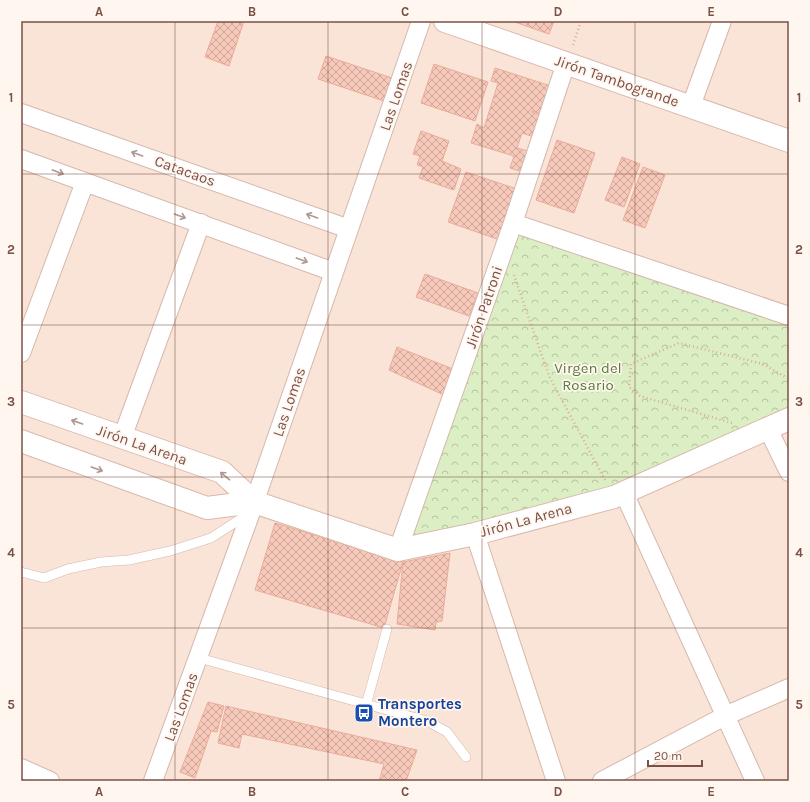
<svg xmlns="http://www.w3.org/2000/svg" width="810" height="802" font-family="Karla,sans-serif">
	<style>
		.residential { fill: #f9e4d7 }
		.forest { fill: url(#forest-crowns) }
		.building { fill: url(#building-cross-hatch); stroke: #ebab99 }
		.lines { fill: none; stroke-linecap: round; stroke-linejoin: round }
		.lane-casing { stroke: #d5b8ad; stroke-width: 10 }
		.street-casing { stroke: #d5b8ad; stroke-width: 20 }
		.secondary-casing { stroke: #dab9ac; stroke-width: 24 }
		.path { stroke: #ddab9d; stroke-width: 2.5; stroke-dasharray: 1 3; stroke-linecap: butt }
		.lane { stroke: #fff; stroke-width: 9 }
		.street { stroke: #fff; stroke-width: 18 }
		.secondary { stroke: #fff; stroke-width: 22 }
		.oneway { stroke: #b09791 }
		.grid { fill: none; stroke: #7b5147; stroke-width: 1; stroke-opacity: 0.55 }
		.labels { text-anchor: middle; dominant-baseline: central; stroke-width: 3.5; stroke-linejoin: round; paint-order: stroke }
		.street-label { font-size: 15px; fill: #7b5147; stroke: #fff6ef }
		.park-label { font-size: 15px; fill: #597c3c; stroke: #fff6ef }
		.transit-label { font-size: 15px; font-weight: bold; fill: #164399; stroke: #fff6ef; text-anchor: start }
		.neatline { fill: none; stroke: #7b5147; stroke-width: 1.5 }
		.grid-label { font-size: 13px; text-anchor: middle; font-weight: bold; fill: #7b5147 }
	</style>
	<defs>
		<pattern id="forest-crowns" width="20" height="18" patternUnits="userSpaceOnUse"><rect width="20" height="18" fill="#dceec3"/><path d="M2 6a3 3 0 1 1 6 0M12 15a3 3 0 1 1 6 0" fill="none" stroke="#b7c3a0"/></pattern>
		<pattern id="building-cross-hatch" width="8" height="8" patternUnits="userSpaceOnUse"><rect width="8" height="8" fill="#f7c9bb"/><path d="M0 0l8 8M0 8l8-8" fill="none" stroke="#cda69a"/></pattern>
	</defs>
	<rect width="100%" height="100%" fill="#fef1e6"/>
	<path class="residential" d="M 21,21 L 789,21 L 789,781 L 21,781 Z"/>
	<path class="forest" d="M 513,223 L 789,316 L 789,419 L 624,493 L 398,550 Z"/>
	<path class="building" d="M 218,21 L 244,21 L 229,66 L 205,57 Z
		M 512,21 L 554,21 L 549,34 Z
		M 326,56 L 392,78 L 384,101 L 318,79 Z
		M 434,64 L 488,82 L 475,121 L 421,103 Z
		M 495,68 L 551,86 L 542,114 L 532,111 L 532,112 L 541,115 L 534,137 L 522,133 L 517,148 L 532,152 L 526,173 L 510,168 L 514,156 L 471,143 L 477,124 L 484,128 L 498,83 L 491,81 Z
		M 421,131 L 449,141 L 442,161 L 461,169 L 454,190 L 419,178 L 423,167 L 417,165 L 420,156 L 413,154 Z
		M 557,140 L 595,153 L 574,213 L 536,200 Z
		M 622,157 L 640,164 L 624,207 L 605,200 Z
		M 643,167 L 665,175 L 645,228 L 623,220 Z
		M 466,172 L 517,189 L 500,240 L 448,222 Z
		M 425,274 L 478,293 L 469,316 L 416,297 Z
		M 397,347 L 453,369 L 444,395 L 389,370 Z
		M 275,523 L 403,562 L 384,628 L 255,590 Z
		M 450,553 L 442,621 L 436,622 L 435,630 L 397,624 L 403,562 Z
		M 208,702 L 224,706 L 217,732 L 211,731 L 195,778 L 180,772 Z
		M 226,706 L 417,750 L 406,781 L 379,781 L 384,764 L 242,734 L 239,748 L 218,743 Z"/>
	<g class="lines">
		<defs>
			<path id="lane" d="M 21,572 L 44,578 L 68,569 L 101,562 L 129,560 L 170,551 L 211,538 L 248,514
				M 199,658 L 427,721 L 447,732 L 466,757
				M 366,705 L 387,629"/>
			<path id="street" d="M 691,106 L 722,21
				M 21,113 L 349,229
				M 21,159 L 334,272
				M 513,223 L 789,316
				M 21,353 L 85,182
				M 768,429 L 789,472
				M 122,438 L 201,223
				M 624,493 L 755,781
				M 475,534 L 556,781
				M 398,550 L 513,223 L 566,63
				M 21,768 L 50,781
				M 153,781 L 251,512 L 421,21
				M 602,781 L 725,716 L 789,688"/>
			<path id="secondary" d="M 445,21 L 789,141
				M 21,402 L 222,472 L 254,502 L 398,550 L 475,534 L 614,497 L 789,419
				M 21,441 L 207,508 L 254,502"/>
		</defs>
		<use href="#lane" class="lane-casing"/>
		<use href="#street" class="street-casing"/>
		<use href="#secondary" class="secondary-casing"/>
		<path class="path" d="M 573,45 L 581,21
			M 514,275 L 549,376 L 605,480
			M 732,423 L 640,396 L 629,387 L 631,364 L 679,343 L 763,364 L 789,379"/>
		<use href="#lane" class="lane"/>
		<use href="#street" class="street"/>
		<use href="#secondary" class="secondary"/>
	</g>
	<defs><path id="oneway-shaft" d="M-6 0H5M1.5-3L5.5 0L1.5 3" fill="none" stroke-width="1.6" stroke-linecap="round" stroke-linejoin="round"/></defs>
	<g class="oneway">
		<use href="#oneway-shaft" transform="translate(137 154) rotate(-160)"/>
		<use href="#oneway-shaft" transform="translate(58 172) rotate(20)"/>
		<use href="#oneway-shaft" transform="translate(180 216) rotate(20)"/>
		<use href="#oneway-shaft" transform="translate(312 216) rotate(-160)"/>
		<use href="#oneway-shaft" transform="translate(302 260) rotate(20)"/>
		<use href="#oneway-shaft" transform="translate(77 422) rotate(-161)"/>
		<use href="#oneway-shaft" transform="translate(97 469) rotate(20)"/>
		<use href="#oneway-shaft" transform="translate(225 476) rotate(-141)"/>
	</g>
	<path class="grid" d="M 175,21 L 175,781M 328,21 L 328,781M 482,21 L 482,781M 635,21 L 635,781M 21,174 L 789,174M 21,325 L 789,325M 21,477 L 789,477M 21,628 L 789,628"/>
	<defs>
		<symbol id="bus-square" viewBox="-11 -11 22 22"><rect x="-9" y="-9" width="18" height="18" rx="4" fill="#1a4fb4" stroke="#fff6ef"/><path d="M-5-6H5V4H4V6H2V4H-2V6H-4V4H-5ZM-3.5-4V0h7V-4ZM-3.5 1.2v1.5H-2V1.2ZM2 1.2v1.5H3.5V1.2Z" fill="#fff"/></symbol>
	</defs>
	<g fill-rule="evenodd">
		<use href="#bus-square" x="353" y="702" width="22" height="22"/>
	</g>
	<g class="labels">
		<g class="street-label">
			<text transform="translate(617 81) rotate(19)">Jirón Tambogrande</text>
			<text transform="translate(396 96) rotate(-71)">Las Lomas</text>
			<text transform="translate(185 171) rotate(20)">Catacaos</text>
			<text transform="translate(484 307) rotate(-71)">Jirón Patroni</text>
			<text transform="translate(289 402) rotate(-71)">Las Lomas</text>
			<text transform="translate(142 445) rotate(19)">Jirón La Arena</text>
			<text transform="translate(526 520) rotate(-15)">Jirón La Arena</text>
			<text transform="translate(181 707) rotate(-70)">Las Lomas</text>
		</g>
		<g class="park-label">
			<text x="588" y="368">Virgen del<tspan x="588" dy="17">Rosario</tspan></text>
		</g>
		<g class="transit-label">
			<text x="378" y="704">Transportes<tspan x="378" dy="17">Montero</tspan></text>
		</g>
	</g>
	<rect width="810" height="802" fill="none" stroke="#fff6ef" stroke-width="44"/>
	<path d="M648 760v6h54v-6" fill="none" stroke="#7b5147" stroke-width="2"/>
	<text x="654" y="760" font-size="12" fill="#7b5147" stroke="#fff6ef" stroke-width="3" paint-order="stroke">20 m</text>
	<rect x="22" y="22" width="766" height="758" class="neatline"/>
	<g class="grid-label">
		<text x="99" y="16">A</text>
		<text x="252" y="16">B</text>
		<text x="405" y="16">C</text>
		<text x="558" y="16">D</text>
		<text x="711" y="16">E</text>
		<text x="11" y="102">1</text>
		<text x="799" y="102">1</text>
		<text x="11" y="254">2</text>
		<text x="799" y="254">2</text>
		<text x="11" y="406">3</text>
		<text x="799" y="406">3</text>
		<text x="11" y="557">4</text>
		<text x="799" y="557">4</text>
		<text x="11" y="709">5</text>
		<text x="799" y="709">5</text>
		<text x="99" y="796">A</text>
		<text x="252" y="796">B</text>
		<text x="405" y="796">C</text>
		<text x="558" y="796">D</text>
		<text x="711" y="796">E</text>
	</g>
</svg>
